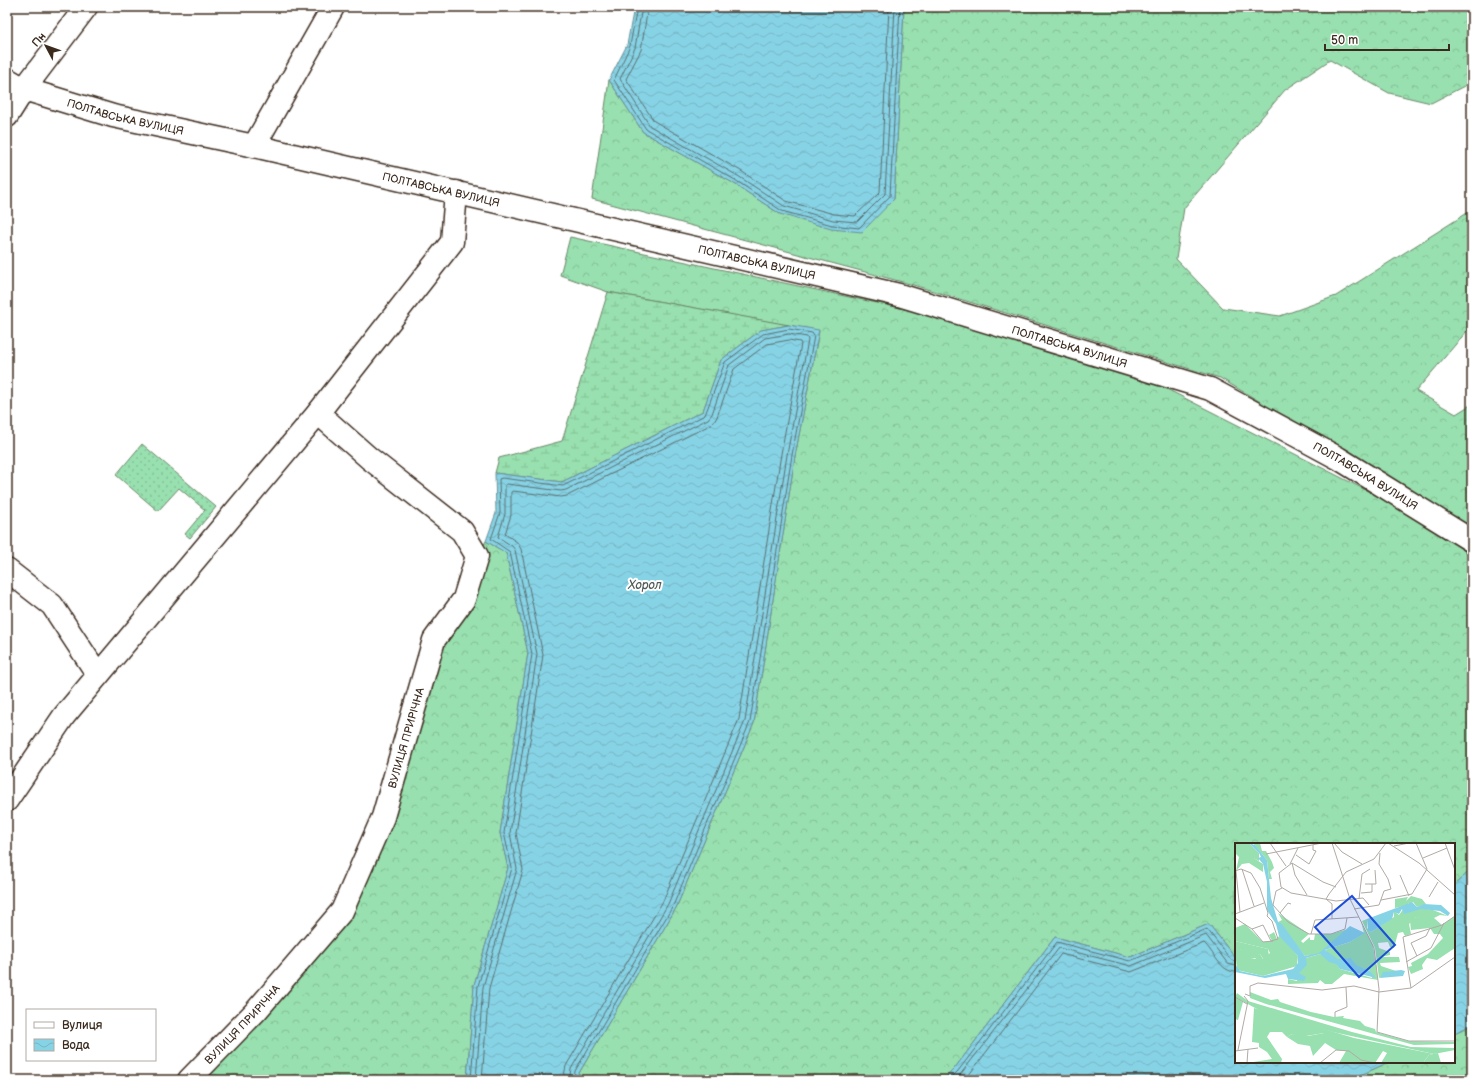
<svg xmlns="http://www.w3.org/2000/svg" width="1479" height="1087" font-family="'Balsamiq Sans',sans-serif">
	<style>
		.grass { fill: url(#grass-dots); stroke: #6a8566 }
		.forest { fill: url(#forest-crowns); stroke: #6a8566 }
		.wetland { fill: url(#wetland-marsh); stroke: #6a8566 }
		.water { fill: url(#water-waves); stroke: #698f96 }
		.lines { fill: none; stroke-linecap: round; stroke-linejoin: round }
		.shore { stroke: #596e6e; stroke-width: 1 }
		.minor-casing { stroke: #3b2a1e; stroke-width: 25 }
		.minor { stroke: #fff; stroke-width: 22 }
		.labels { text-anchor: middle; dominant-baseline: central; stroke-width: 4; stroke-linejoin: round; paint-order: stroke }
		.street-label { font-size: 11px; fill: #3b2a1e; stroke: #fff }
		.water-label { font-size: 12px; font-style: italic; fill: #525d5a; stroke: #fff }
		.inset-road { fill: none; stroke: #b1aaa5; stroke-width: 1 }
		.view { fill: #1d4ed8; fill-opacity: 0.15; stroke: #1d4ed8; stroke-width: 2 }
		.inset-edge { fill: none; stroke: #3b2a1e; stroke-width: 2 }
	</style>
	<defs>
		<pattern id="grass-dots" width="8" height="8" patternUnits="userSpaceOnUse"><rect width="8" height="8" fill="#98e0af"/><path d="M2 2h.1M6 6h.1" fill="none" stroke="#84c096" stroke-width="1.8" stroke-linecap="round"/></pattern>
		<pattern id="forest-crowns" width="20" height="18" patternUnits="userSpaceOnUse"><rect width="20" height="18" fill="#98e0af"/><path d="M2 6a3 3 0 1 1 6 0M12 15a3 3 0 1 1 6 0" fill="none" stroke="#84c096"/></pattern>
		<pattern id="wetland-marsh" width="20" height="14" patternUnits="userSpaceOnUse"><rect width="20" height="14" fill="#98e0af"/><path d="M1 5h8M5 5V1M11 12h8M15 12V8" fill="none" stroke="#84c096"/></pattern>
		<pattern id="water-waves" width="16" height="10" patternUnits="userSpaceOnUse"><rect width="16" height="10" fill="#87d3e6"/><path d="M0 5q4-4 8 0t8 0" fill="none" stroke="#75b5c5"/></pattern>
	</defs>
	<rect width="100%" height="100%" fill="#fff"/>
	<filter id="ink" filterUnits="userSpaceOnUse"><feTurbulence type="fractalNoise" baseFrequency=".025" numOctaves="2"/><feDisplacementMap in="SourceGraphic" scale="8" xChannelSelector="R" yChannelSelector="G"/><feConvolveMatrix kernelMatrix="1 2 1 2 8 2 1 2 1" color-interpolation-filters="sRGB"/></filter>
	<g filter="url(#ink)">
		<path class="grass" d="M 142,444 L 216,507 L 190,538 L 185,534 L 205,510 L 179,488 L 158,511 L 116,475 Z"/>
		<path class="forest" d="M 904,7 L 1472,7 L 1472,82 L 1431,103 L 1389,93 L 1330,60 L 1285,90 L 1184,208 L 1176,259 L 1223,308 L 1280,316 L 1336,296 L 1472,210 L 1472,325 L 1416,391 L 1456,414 L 1472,404 L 1472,528 L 1220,378 L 910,284 L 592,199 L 609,80 L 643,132 L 733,183 L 780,214 L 894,199 Z
			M 570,237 L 933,315 L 1149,380 L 1413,514 L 1472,556 L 1472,869 L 1454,885 L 1454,844 L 1236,844 L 1236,959 L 1209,924 L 1130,957 L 1055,937 L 954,1069 L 943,1080 L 577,1080 L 579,1073 L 676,908 L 754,723 L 795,456 L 819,331 L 608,292 L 560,275 Z
			M 486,541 L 506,553 L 528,653 L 500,833 L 508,868 L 474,985 L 467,1080 L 189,1080 L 342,911 L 434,640 L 477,556 Z
			M 1472,1025 L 1472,1078 L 1469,1080 L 1350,1080 L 1389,1062 L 1454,1062 L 1454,1033 Z"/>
		<path class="wetland" d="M 608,292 L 789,325 L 761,330 L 721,360 L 703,411 L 562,482 L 495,473 L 499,458 L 562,441 Z"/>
		<path class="water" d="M 634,7 L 904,7 L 894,199 L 862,232 L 831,229 L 780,214 L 733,183 L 643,132 L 609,80 L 627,45 Z
			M 789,325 L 819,330 L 795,456 L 754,723 L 676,908 L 579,1073 L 577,1080 L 467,1080 L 474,985 L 508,868 L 500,833 L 528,653 L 506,553 L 486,541 L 496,513 L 495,473 L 562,482 L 703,411 L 721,360 L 761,330 Z
			M 1472,869 L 1472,1025 L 1454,1033 L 1454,885 Z
			M 1209,924 L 1236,959 L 1236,1062 L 1389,1062 L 1350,1080 L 943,1080 L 954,1069 L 1055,937 L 1130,957 Z"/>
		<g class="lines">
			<path class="shore" d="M 637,7 L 630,46 L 614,80 L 646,129 L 735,180 L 782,211 L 832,225 L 859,228 L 890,196 L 900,7
				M 642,7 L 635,48 L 620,79 L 650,126 L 738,176 L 784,206 L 833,220 L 857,222 L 885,194 L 895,7
				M 648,7 L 641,50 L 626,79 L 654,121 L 741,171 L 786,201 L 834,214 L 855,216 L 880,192 L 889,7
				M 471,1080 L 478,986 L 512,868 L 504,833 L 532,654 L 510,552 L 491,539 L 500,513 L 499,479 L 502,478 L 563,486 L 705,415 L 725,362 L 763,334 L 789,329 L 812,333 L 814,336 L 792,455 L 750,722 L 673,906 L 575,1071 L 574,1080
				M 476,1080 L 483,987 L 517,869 L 510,833 L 537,654 L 515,550 L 512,546 L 498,537 L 505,514 L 505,485 L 507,484 L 561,491 L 566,490 L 708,419 L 712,414 L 729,365 L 765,338 L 789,334 L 807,337 L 808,340 L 787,455 L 745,721 L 668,904 L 571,1069 L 569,1080
				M 482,1080 L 489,988 L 523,870 L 516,833 L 543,655 L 521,549 L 517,542 L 505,534 L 511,515 L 511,492 L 513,491 L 561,497 L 567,496 L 710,425 L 714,422 L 717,417 L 734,369 L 767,344 L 789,340 L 800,342 L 801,344 L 781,454 L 739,719 L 663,901 L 566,1066 L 563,1080
				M 949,1080 L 958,1071 L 1057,942 L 1130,961 L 1207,929 L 1231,960 L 1236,961
				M 956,1080 L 1059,948 L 1131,966 L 1206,935 L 1228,964 L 1236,966
				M 965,1080 L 1061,954 L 1131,972 L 1204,943 C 1214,952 1220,972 1236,972"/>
			<defs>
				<g id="minor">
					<path id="s1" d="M 7,79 L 24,89 L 113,116 L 254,146 L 899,295 L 1210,389 L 1338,458 L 1472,541"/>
					<path d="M 7,116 L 24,89 L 86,7"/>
					<path d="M 254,146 L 333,7"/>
					<path d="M 7,570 L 52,605 L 98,675"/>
					<path d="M 7,800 L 64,716 L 318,413 L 452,242 L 456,192"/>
					<path id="s2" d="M 189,1080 L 256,1011 L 342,911 L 383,817 L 434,640 L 464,599 L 477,556 L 462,531 L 369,458 L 318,413"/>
				</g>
			</defs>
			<use href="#minor" class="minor-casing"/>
			<use href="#minor" class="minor"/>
		</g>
	</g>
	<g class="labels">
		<g class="street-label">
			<text stroke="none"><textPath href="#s1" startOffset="125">ПОЛТАВСЬКА ВУЛИЦЯ</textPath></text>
			<text stroke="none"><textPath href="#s1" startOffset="449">ПОЛТАВСЬКА ВУЛИЦЯ</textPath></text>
			<text stroke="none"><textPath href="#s1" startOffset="773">ПОЛТАВСЬКА ВУЛИЦЯ</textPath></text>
			<text stroke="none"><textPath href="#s1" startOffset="1097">ПОЛТАВСЬКА ВУЛИЦЯ</textPath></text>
			<text stroke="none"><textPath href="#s1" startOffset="1422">ПОЛТАВСЬКА ВУЛИЦЯ</textPath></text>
			<text stroke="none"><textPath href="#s2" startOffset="413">ВУЛИЦЯ ПРИРІЧНА</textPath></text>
			<text stroke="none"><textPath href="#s2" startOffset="77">ВУЛИЦЯ ПРИРІЧНА</textPath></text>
		</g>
		<g class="water-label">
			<text x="645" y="585">Хорол</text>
		</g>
	</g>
	<g transform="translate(1235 843)">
		<rect width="220" height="220" fill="#fff"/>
		<path d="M 0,0 L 14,0 L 24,10 L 24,18 L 14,13 L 14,20 L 7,21 L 1,28 L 4,14 L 0,10 ZM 176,53 L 187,56 L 191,61 L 182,64 L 178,59 L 174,61 L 171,58 ZM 10,81 L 28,99 L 40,97 L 37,98 L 34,92 L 39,89 L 42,96 L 44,93 L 47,94 L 63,113 L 62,123 L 28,133 L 2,127 L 0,107 L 4,105 L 13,115 L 20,116 L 22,114 L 19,114 L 20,112 L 25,111 L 28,116 L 35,110 L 33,106 L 0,98 L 0,85 ZM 0,154 L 8,159 L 3,177 L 0,176 ZM 19,165 L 89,186 L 89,190 L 65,194 L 57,191 L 52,194 L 47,189 L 35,189 L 32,194 L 47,216 L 46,220 L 12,220 L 37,216 L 32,209 L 24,204 L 24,200 L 17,199 ZM 203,210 L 206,220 L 188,220 L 194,212 Z" fill="#98e0af"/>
		<path d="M 18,0 L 25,0 L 27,8 L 31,8 L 37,19 L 39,25 L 35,29 L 37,36 L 34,36 L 32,17 ZM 173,54 L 171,58 L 173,57 L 173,62 L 160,65 L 160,56 ZM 169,65 L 171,69 L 186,65 L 198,67 L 213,73 L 205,72 L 195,77 L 181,74 L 174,81 L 176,91 L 170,93 L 168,89 L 163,90 L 159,105 L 155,104 L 153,99 L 143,100 L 144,105 L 155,109 L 155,112 L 146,114 L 164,114 L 165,119 L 145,120 L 146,123 L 161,128 L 144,135 L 140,105 L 127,78 L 132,76 L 132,85 L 136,89 L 159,74 L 159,68 L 164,72 ZM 43,70 L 74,91 L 66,98 L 68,100 L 75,94 L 75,97 L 79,97 L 80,91 L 96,91 L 113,86 L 84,111 L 70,113 L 43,79 L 47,77 ZM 126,79 L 138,102 L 143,137 L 109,131 L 97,141 L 90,141 L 85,137 L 83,140 L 53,141 L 53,136 L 62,138 L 64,127 L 71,115 L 85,111 L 101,120 L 105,126 L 137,135 L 135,128 L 97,114 L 90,107 L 115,99 L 129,90 ZM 15,149 L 36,157 L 43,156 L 45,159 L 76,169 L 99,174 L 109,173 L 108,175 L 125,178 L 130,183 L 140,186 L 141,189 L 173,198 L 220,199 L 220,201 L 179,202 L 31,161 L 15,155 ZM 2,150 L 13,158 L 117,189 L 176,204 L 220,205 L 220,207 L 199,211 L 98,189 L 31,171 L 0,154 Z" fill="#98e0af"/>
		<path d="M 14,12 L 28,21 L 28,29 L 14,20 ZM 220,73 L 220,105 L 202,117 L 192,115 L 187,122 L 188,126 L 176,131 L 173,124 L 177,123 L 176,120 L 193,111 L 208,95 L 205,91 L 199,91 L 195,85 L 176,87 L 175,78 L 181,74 L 199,75 L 207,82 ZM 0,98 L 33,106 L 34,113 L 29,117 L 25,111 L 19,114 L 27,114 L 9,117 L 5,106 L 0,107 ZM 89,186 L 119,195 L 199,211 L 194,212 L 188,220 L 146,220 L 152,210 L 148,208 L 140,220 L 104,220 L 111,208 L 101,207 L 90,200 L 78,213 L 75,203 L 63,201 L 52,194 L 57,191 L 73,193 L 89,190 Z" fill="#98e0af"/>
		<path d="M 14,0 L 20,2 L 32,17 L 36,55 L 43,79 L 47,81 L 70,113 L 84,110 L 115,83 L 130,90 L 115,99 L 90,107 L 103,116 L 116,115 L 121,122 L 135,128 L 141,135 L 105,126 L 101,121 L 94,119 L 85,111 L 71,115 L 72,122 L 64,130 L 71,134 L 69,138 L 53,136 L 51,131 L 30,135 L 0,129 L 0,121 L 5,128 L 28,133 L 58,126 L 63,120 L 63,113 L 44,93 L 41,81 L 32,67 L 32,39 L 28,21 L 23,15 L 26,14 L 24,10 ZM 177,59 L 182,64 L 189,61 L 206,62 L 215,70 L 213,73 L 205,68 L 186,66 L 169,71 L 167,66 L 164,71 L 159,69 L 157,76 L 136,89 L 133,87 L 132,76 ZM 166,127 L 170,128 L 168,133 L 145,135 L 148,129 Z" fill="#87d3e6"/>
		<path class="inset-road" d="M 35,0 L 51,23M 97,0 L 115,56 L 139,105 L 144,146 L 142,189 L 174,198 L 220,198M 99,0 L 107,9 L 127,21M 153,0 L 184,20 L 220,52M 210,0 L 220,27M 159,3 L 174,0M 31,11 L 87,0M 61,12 L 74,21 L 81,8 L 78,7 L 78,2M 188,15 L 212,5M 57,20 L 60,32 L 72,52M 55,21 L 63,5M 7,26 L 19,63M 0,28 L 6,26 L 16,30 L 25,45 L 33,70 L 32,73 L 37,78 L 43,96 L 36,98 L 28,82 L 17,86 L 0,75M 1,28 L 5,69M 165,32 L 174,53M 130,41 L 141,41 L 140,27M 101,44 L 88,39 L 57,20 L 44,30 L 46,44 L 56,50 L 101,58 L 128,55 L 134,62M 47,45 L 41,48 L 38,62 L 53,79 L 74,91 L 96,91 L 110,86 L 112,75M 126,50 L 137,49 L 137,41M 194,54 L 203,39M 124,56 L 127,31 L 135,26M 146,57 L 177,51 L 192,26 L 181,0M 119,66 L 144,62 L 149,48 L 156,46 L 153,36 L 144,21 L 145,10M 45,70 L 53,60 L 56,61M 0,71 L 29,60M 97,76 L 97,61 L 91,56 L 94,51 L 111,29 L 139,16 L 151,0M 17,86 L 28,99 L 38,98M 76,91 L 80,77 L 124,74M 182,113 L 176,100 L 191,93 L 195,85M 171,119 L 196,105 L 209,80M 176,145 L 168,94 L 207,82 L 220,73M 10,151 L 15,153 L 15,143 L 23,140 L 87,147 L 119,143 L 144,149 L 176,145 L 220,114M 0,154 L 12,161M 100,174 L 100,169 L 112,164 L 111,144M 3,207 L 13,158 L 9,153M 0,208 L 23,205M 12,220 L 13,206M 85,220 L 101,207 L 114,208 L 126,217 L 140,220"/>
		<path class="view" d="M 117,53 L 160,102 L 124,134 L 80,84 Z"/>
		<rect width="220" height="220" class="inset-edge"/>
	</g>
	<rect width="1479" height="1087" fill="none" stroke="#fff" stroke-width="24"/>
	<rect x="12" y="12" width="1455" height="1063" fill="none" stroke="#3b2a1e" stroke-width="1.5" filter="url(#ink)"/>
	<rect x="26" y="1009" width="130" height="52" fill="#ffffff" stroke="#b1aaa5"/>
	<rect x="34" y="1022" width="20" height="6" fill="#ffffff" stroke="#b1aaa5"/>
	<text x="62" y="1029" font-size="12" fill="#3b2a1e">Вулиця</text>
	<rect x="34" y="1039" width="20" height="12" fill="url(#water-waves)" stroke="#b1aaa5"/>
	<text x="62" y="1049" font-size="12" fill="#3b2a1e">Вода</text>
	<g transform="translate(46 46) rotate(311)" stroke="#ffffff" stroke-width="3" paint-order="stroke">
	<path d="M0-3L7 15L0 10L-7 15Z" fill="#3b2a1e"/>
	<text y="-6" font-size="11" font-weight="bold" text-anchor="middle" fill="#3b2a1e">Пн</text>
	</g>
	<path d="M1325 44v6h124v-6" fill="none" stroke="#3b2a1e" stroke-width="2"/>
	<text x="1331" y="44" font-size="12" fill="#3b2a1e" stroke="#ffffff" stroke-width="3" paint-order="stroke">50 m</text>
</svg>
